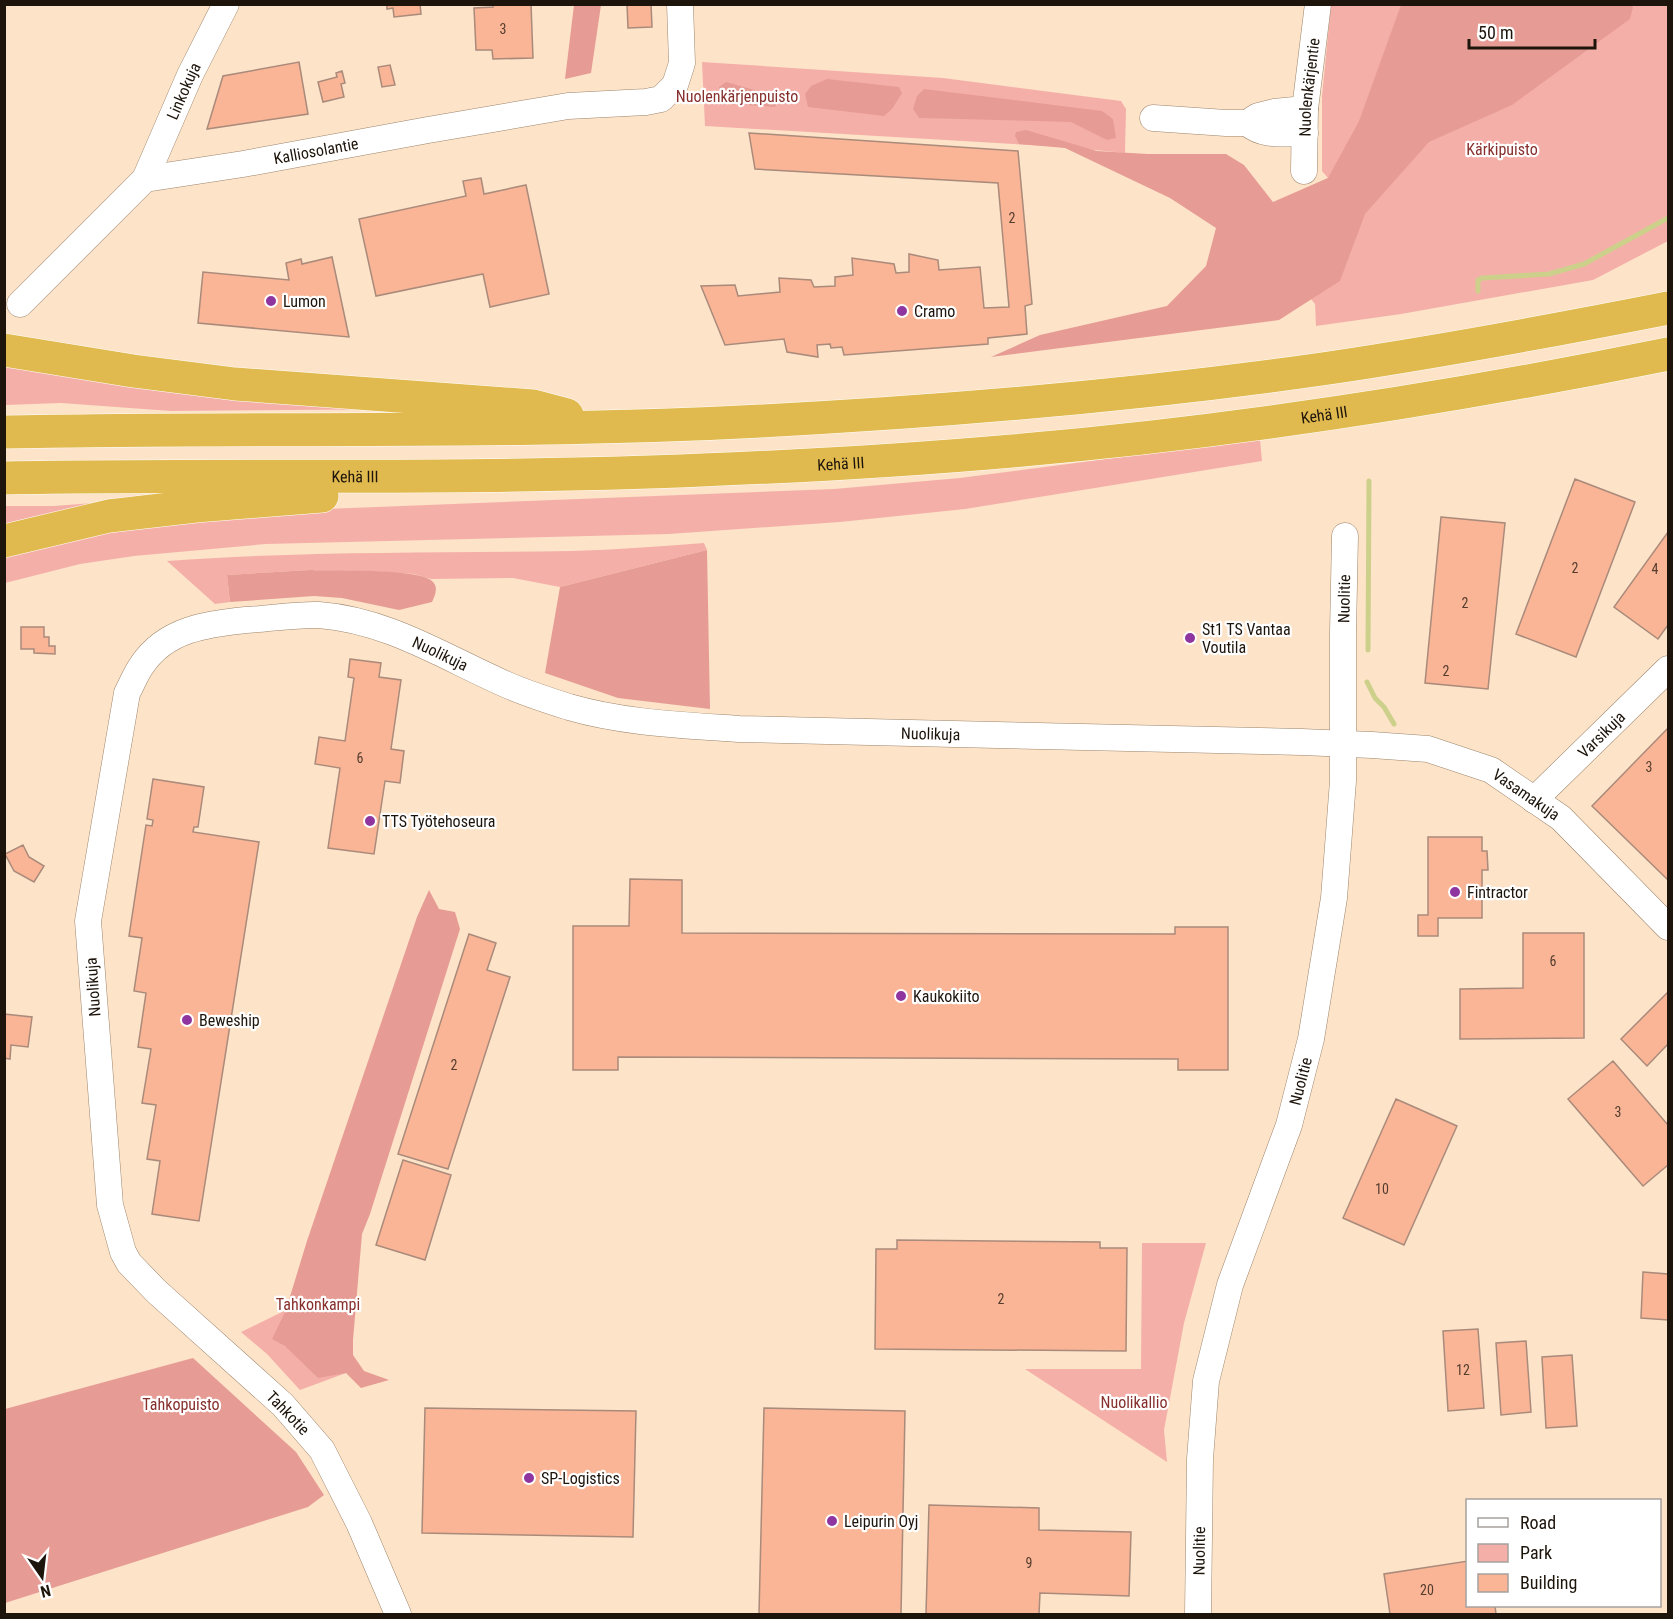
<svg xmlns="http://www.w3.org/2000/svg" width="1673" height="1619" font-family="'Roboto Condensed',sans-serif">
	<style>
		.green { fill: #f5afa9 }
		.forest { fill: #e69c95 }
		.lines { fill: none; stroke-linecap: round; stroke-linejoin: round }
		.stream { stroke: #cdd08b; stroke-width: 5 }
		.building { fill: #f9b595; stroke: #aa8a7b; stroke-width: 1.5 }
		.minor-casing { stroke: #9c856c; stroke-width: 27 }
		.highway-casing { stroke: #fff; stroke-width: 34 }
		.minor { stroke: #fff; stroke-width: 26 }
		.highway { stroke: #e1ba4f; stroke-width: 33 }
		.poi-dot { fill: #8f35a0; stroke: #fff; stroke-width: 2 }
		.labels { text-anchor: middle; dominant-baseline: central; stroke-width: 4.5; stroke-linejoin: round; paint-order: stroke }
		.number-label { font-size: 14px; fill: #543c2e }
		.street-label { font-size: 16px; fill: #1d140b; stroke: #fff }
		.park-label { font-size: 16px; fill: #862f2c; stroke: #fff }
		.poi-label { font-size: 16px; fill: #1d140b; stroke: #fff; text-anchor: start }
	</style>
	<rect width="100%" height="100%" fill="#fde3c8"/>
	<path class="green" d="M 1331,5 L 1668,5 L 1668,241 L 1593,280 L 1401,314 L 1316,326 L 1315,304 L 1311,299 L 1315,296 L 1273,203 L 1328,178 L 1322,171 L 1322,96 Z
		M 702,62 L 943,78 L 1121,101 L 1126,109 L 1125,153 L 1065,147 L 705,126 Z
		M 4,361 L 423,409 L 171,411 L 61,403 L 5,405 Z
		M 1260,439 L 1262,461 L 965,509 L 840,522 L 669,534 L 266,544 L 134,556 L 80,564 L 5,583 L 5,552 L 110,528 L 300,510 L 834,489 L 960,478 Z
		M 159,498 L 5,532 L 4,506 L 54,506 Z
		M 704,543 L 707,550 L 560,587 L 513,578 L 431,579 L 414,574 L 370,571 L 310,570 L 227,575 L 230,602 L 215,604 L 167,561 C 301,551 437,553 572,551 C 616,550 660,546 704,543 Z
		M 308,1238 L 346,1373 L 300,1390 L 267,1354 L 241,1332 L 286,1310 Z
		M 1142,1243 L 1206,1243 L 1184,1323 L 1164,1430 L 1167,1462 L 1025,1369 L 1141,1369 Z"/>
	<path class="forest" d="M 574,5 L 601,5 L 591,73 L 565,79 Z
		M 1631,5 L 1633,7 L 1630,19 L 1512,105 L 1429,142 L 1365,214 L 1340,281 L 1279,320 L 991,357 L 1040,335 L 1167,306 L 1206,266 L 1216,228 L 1170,198 L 1065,148 L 1019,144 L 1015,136 L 1016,132 L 1026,130 L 1097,151 L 1148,154 L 1226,154 L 1244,165 L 1273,202 L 1328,178 L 1359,121 L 1401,5 Z
		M 827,79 L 899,87 L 902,93 L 892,109 L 884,116 L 808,107 L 805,94 L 811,86 Z
		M 726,82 L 779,97 L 775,107 C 757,105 732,107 719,94 L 719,87 Z
		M 924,89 L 1102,111 L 1113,119 L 1116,138 L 1107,140 L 1071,122 L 919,118 L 913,109 L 917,96 Z
		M 707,550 L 710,709 L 618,698 L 545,673 L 560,587 Z
		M 310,570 C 332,571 418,568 432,581 C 439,587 435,595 432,602 L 399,610 L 342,598 L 314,596 L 230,602 L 227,575 Z
		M 429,890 L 439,909 L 455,912 L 460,929 L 370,1214 L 362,1234 L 353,1340 L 353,1355 L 364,1371 L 389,1380 L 361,1388 L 346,1373 L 318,1378 L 285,1346 L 272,1339 L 286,1310 L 308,1238 L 417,917 Z
		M 193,1358 L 296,1452 L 324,1495 L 308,1507 L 5,1603 L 5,1409 Z"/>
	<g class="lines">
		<path class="stream" d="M 1478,291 L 1478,280 L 1482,278 L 1549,274 L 1584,264 L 1668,218
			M 1368,650 L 1369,481
			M 1367,682 L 1375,698 L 1384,707 L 1394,724"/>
	</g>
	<path class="building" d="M 387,4 L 420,4 L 421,14 L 394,17 L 393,8 L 387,9 Z
		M 492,4 L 531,4 L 533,58 L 493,59 L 492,50 L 476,50 L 474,8 L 493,7 Z
		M 627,4 L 651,4 L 652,27 L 628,28 Z
		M 299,62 L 308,114 L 207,129 L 223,76 Z
		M 390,65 L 395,85 L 382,87 L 378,67 Z
		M 342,71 L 345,83 L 341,84 L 344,97 L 323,102 L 318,82 L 337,77 L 336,73 Z
		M 749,133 L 1018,151 L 1032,304 L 1025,306 L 1027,334 L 988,338 L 988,344 L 844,355 L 842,347 L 831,348 L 830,344 L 817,345 L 818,357 L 787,352 L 784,339 L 725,345 L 701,286 L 735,285 L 738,296 L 780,292 L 779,278 L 811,280 L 814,287 L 835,286 L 835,277 L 853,275 L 852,258 L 894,264 L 896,273 L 909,272 L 909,254 L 938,260 L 939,270 L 980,267 L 984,308 L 1009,307 L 998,183 L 755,169 Z
		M 481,178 L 484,194 L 526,185 L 549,294 L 490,307 L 483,274 L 376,296 L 359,219 L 466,196 L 463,181 Z
		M 332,257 L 349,337 L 198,323 L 203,272 L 289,280 L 286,263 L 301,259 L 302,264 Z
		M 1575,479 L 1635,502 L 1576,657 L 1516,634 Z
		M 1441,517 L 1505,523 L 1488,689 L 1425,683 Z
		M 1668,532 L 1668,625 L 1658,639 L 1614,607 Z
		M 21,627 L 44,627 L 44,637 L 49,637 L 49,646 L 55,646 L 55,654 L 34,653 L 34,649 L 21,649 Z
		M 350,659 L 381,663 L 379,677 L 401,680 L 391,749 L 404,751 L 400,783 L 385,781 L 374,854 L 328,848 L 340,768 L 315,764 L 319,737 L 345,741 L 354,678 L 348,677 Z
		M 1668,728 L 1668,880 L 1592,806 Z
		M 153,779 L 204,787 L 198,827 L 194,827 L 193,832 L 259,842 L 199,1221 L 152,1214 L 160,1161 L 147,1159 L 156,1105 L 142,1103 L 151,1049 L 138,1047 L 146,993 L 134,991 L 142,938 L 129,936 L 146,825 L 152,826 L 153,820 L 147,819 Z
		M 1428,837 L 1482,837 L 1482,851 L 1487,851 L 1488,870 L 1482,870 L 1482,918 L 1438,918 L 1438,936 L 1418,936 L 1418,915 L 1428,915 Z
		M 23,845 L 29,857 L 44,866 L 34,882 L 14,871 L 5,854 Z
		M 630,879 L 682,880 L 682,933 L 1175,934 L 1175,927 L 1228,927 L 1228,1070 L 1178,1070 L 1178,1059 L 618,1057 L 618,1070 L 573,1070 L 573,926 L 629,926 Z
		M 1523,933 L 1584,933 L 1584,1038 L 1460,1039 L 1460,989 L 1523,988 Z
		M 469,934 L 496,943 L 487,970 L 510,977 L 448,1169 L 398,1154 Z
		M 1668,992 L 1668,1044 L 1647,1066 L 1621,1039 Z
		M 4,1014 L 32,1017 L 28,1047 L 11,1045 L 10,1059 L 4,1058 Z
		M 1613,1061 L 1668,1125 L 1668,1165 L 1643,1186 L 1568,1099 Z
		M 1396,1099 L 1457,1126 L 1404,1245 L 1343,1218 Z
		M 403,1160 L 451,1175 L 425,1260 L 376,1245 Z
		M 897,1240 L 1100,1242 L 1100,1248 L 1127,1248 L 1126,1351 L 875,1349 L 876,1249 L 897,1249 Z
		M 1643,1272 L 1668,1274 L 1668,1320 L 1641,1318 Z
		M 1478,1329 L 1484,1408 L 1448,1411 L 1443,1331 Z
		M 1526,1341 L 1531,1412 L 1501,1415 L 1496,1343 Z
		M 1572,1355 L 1577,1426 L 1546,1428 L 1542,1357 Z
		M 425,1408 L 636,1411 L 633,1537 L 422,1533 Z
		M 764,1408 L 905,1411 L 901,1614 L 759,1614 Z
		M 929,1505 L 1039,1508 L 1039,1530 L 1131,1532 L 1129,1596 L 1040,1593 L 1039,1614 L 926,1614 Z
		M 1468,1561 L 1468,1606 L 1495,1606 L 1496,1614 L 1390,1614 L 1384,1574 Z"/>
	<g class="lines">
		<defs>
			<g id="minor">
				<path d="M 1153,118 L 1226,123 L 1247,123 L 1258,116 L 1274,112 L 1305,109"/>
				<path d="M 1247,123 C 1264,137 1283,133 1305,133"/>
				<path id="s1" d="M 1304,171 L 1305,109 L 1318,4"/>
				<path id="s2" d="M 145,179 L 190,75 L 226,4"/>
				<path id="s3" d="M 20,304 L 145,179 L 243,164 L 428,130 L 568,106 L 646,102 L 661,99 L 675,85 L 682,63 L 680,4"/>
				<path id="s4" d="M 1534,800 L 1668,669"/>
				<path id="s5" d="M 398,1614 L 359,1523 L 322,1450 L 283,1405 L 156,1291 L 129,1263 L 123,1252 L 110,1205 L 88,921 L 127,693 C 132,684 136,673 142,665 C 166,629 207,624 246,620 C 268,619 298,614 319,615 C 387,620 444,657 505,684 C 525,693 547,700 569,707 C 624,723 682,725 739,729 L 1302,742 L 1372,745 L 1428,749 L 1491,770 L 1561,818 L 1668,927"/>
				<path id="s6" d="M 1198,1614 L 1200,1459 L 1206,1381 L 1230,1285 L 1289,1125 L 1311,1039 L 1334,898 L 1343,781 L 1343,632 L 1345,536"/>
			</g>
			<g id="highway">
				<path d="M 4,350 L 133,371 L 235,384 L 533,406 L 567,415"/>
				<path d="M 4,432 C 69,431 133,430 198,430 C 385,429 573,431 761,421 C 951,411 1141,395 1329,368 C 1443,351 1556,330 1668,308"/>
				<path id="s7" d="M 4,478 C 237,474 470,480 702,470 C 805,466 909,460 1012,451 C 1233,432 1452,398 1668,354"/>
				<path d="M 4,541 L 109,516 L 196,506 L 322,496"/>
			</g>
		</defs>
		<use href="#minor" class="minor-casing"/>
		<use href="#highway" class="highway-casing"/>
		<use href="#minor" class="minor"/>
		<use href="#highway" class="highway"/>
	</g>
	<g class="poi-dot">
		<circle cx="271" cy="301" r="6"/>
		<circle cx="902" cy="311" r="6"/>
		<circle cx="1190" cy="638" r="6"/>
		<circle cx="370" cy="821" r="6"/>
		<circle cx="1455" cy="892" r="6"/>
		<circle cx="901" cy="996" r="6"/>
		<circle cx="187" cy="1020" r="6"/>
		<circle cx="529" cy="1478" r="6"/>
		<circle cx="832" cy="1521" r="6"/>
	</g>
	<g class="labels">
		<g class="number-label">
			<text x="503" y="29">3</text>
			<text x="1012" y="218">2</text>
			<text x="1575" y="568">2</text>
			<text x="1655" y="569">4</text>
			<text x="1465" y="603">2</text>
			<text x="1446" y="671">2</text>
			<text x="360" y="758">6</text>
			<text x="1649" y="767">3</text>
			<text x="1553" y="961">6</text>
			<text x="454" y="1065">2</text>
			<text x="1618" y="1112">3</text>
			<text x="1382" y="1189">10</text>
			<text x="1001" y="1299">2</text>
			<text x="1463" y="1370">12</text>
			<text x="1029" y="1563">9</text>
			<text x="1427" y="1590">20</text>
		</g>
		<g class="street-label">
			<text stroke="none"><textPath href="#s1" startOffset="84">Nuolenkärjentie</textPath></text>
			<text stroke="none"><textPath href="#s2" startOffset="96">Linkokuja</textPath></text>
			<text stroke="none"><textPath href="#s3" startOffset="350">Kalliosolantie</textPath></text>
			<text stroke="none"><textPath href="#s7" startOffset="1323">Kehä III</textPath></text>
			<text stroke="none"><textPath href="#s7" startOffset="837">Kehä III</textPath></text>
			<text stroke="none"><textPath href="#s7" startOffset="351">Kehä III</textPath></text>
			<text stroke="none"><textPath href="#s6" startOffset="1034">Nuolitie</textPath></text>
			<text stroke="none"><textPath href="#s5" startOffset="1378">Nuolikuja</textPath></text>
			<text stroke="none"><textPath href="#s5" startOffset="1881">Nuolikuja</textPath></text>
			<text stroke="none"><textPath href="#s4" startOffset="94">Varsikuja</textPath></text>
			<text stroke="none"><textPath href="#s5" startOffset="2488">Vasamakuja</textPath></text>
			<text transform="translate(93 987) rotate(-94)">Nuolikuja</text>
			<text stroke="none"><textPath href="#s6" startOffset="548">Nuolitie</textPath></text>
			<text transform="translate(288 1413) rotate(46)">Tahkotie</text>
			<text stroke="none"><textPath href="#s6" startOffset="63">Nuolitie</textPath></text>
		</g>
		<g class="park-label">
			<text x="737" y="96">Nuolenkärjenpuisto</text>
			<text x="1502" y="149">Kärkipuisto</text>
			<text x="318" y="1304">Tahkonkampi</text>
			<text x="1134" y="1402">Nuolikallio</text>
			<text x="181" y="1404">Tahkopuisto</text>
		</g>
		<g class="poi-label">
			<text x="283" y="301">Lumon</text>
			<text x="914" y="311">Cramo</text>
			<text x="1202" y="629">St1 TS Vantaa<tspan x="1202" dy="18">Voutila</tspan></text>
			<text x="382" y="821">TTS Työtehoseura</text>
			<text x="1467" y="892">Fintractor</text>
			<text x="913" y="996">Kaukokiito</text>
			<text x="199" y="1020">Beweship</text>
			<text x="541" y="1478">SP-Logistics</text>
			<text x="844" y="1521">Leipurin Oyj</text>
		</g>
	</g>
	<rect width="1673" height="1619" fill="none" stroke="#1d140b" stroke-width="12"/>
	<rect x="1466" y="1499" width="195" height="108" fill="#ffffff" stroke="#a5a19d" stroke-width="1.5"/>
	<rect x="1478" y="1518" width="30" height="9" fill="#ffffff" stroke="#a5a19d" stroke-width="1.5"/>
	<text x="1520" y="1529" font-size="18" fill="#1d140b">Road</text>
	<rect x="1478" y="1544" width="30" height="18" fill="#f5afa9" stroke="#a5a19d" stroke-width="1.5"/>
	<text x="1520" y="1559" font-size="18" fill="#1d140b">Park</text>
	<rect x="1478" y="1574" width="30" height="18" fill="#f9b595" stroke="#a5a19d" stroke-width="1.5"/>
	<text x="1520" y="1589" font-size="18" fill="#1d140b">Building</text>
	<g transform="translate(42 1577) rotate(166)" stroke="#ffffff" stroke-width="4.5" paint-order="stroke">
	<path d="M0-4.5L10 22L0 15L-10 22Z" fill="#1d140b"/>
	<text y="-9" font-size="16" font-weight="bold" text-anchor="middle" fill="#1d140b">N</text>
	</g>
	<path d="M1469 39v9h126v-9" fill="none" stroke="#1d140b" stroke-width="3"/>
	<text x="1478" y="39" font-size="18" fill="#1d140b" stroke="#ffffff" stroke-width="4.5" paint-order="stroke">50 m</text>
</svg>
